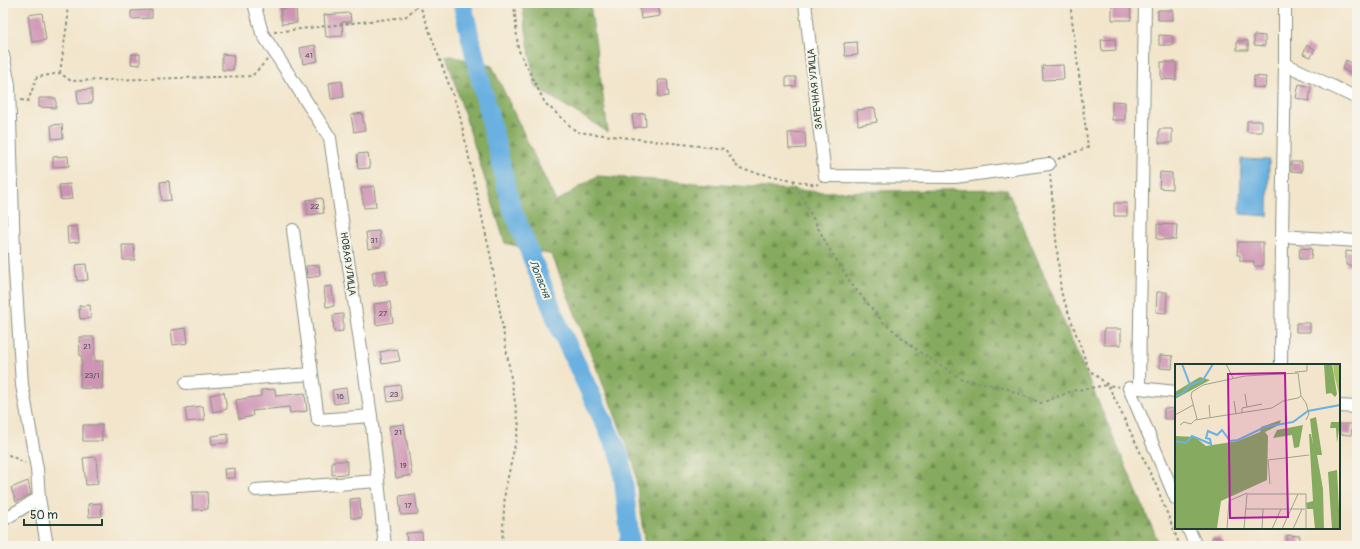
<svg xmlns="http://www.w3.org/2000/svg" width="1360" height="549" font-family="Pangolin,sans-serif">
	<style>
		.forest { fill: url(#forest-firs); stroke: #52744a }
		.water { fill: #6bb1e1; stroke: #45778a }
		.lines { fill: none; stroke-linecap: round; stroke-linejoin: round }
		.river { stroke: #6bb1e1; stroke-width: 19 }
		.building { fill: #cd94b3 }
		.minor-casing { stroke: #889180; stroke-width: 14 }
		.path { stroke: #889180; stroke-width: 2; stroke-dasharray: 3 3; stroke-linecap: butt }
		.minor { stroke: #fff; stroke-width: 12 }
		.labels { text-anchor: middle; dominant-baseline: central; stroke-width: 4; stroke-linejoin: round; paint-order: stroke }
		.number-label { font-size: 8px; fill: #4a5354 }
		.street-label { font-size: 10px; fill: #1f3d34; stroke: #f7f3e8 }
		.water-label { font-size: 11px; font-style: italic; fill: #325a5f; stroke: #f7f3e8 }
		.inset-river { fill: none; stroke: #6bb1e1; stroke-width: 2 }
		.inset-road { fill: none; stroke: #9ea28f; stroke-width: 1 }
		.view { fill: #b5179e; fill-opacity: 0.15; stroke: #b5179e; stroke-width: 2 }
		.inset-edge { fill: none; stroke: #1f3d34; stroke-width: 2 }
	</style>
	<defs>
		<pattern id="forest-firs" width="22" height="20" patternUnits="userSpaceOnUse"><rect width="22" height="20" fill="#86aa5f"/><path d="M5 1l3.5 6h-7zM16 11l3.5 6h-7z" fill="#6d8c4f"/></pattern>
	</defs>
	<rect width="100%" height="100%" fill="#f7f3e8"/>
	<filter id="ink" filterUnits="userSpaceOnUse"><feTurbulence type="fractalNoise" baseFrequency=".025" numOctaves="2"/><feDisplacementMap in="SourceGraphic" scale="8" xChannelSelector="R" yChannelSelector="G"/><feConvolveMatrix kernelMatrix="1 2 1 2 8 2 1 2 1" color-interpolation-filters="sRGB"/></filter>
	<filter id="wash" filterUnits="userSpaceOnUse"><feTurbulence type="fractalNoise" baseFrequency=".012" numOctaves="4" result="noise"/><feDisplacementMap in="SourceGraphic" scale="16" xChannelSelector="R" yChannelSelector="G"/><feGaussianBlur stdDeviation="0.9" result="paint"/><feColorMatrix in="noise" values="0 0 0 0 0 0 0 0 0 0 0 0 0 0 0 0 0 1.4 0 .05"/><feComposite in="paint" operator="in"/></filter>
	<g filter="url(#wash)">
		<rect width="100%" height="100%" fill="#f2e5cb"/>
		<path class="forest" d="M 522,3 L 590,3 L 608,132 L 535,87 Z
			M 446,55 L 492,66 L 556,202 L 597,176 L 821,192 L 1007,189 L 1160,546 L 645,546 L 634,463 L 552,255 L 505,243 Z"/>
		<path class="water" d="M 1241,159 L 1269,160 L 1268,216 L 1240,214 Z"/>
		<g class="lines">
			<path class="river" d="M 462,3 L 511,205 L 560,329 L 621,458 L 630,540 L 626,546"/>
		</g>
		<g id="blocks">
			<path class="building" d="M 639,3 L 658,3 L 660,16 L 641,19 Z
				M 1112,3 L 1130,3 L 1131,20 L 1112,20 Z
				M 296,7 L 297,23 L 282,24 L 280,9 Z
				M 152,10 L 152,18 L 131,19 L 131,11 Z
				M 1158,10 L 1173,10 L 1173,20 L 1158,20 Z
				M 42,13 L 46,40 L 32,42 L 28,15 Z
				M 350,13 L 351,22 L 342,22 L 343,36 L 326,37 L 324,15 Z
				M 1159,35 L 1173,36 L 1172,45 L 1159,45 Z
				M 1254,35 L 1265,36 L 1265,46 L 1254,45 Z
				M 1115,39 L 1116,50 L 1102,51 L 1101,40 Z
				M 1237,41 L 1248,41 L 1248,50 L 1237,50 Z
				M 857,42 L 858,55 L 845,56 L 844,43 Z
				M 315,45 L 318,61 L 303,64 L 300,48 Z
				M 1307,45 L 1315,49 L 1311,57 L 1303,54 Z
				M 132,54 L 140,54 L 140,65 L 131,64 Z
				M 222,54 L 234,55 L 233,70 L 222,70 Z
				M 1346,60 L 1357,66 L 1357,70 L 1354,75 L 1342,69 Z
				M 1161,62 L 1176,62 L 1176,80 L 1161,79 Z
				M 1063,65 L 1064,79 L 1043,80 L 1042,66 Z
				M 1254,76 L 1266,77 L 1265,88 L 1253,87 Z
				M 786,77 L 796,77 L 796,86 L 786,87 Z
				M 658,80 L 667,80 L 669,96 L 659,97 Z
				M 342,81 L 344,97 L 331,99 L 329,83 Z
				M 1299,84 L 1311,87 L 1309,101 L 1296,98 Z
				M 92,89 L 92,103 L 78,104 L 77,90 Z
				M 39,98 L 56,98 L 56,108 L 39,107 Z
				M 1112,101 L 1125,102 L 1125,120 L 1112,120 Z
				M 875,108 L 877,122 L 858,125 L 857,110 Z
				M 362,113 L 365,130 L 354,132 L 351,115 Z
				M 645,113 L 646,126 L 634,128 L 632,115 Z
				M 1247,121 L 1262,121 L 1262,132 L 1247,132 Z
				M 62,124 L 63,138 L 52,139 L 51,125 Z
				M 1159,129 L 1172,129 L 1172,143 L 1159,143 Z
				M 805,132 L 806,148 L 789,149 L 788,133 Z
				M 368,153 L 370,168 L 358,169 L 357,154 Z
				M 68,156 L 69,166 L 53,167 L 53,157 Z
				M 1291,162 L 1302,162 L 1302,172 L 1291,171 Z
				M 1160,172 L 1172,173 L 1172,189 L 1159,188 Z
				M 169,181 L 171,200 L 162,201 L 160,182 Z
				M 70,184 L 72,199 L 61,200 L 59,185 Z
				M 374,186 L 376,207 L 364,208 L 361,188 Z
				M 322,198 L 324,213 L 308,215 L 306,200 Z
				M 1114,203 L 1127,203 L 1127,216 L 1114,216 Z
				M 1157,224 L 1177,225 L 1176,240 L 1157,239 Z
				M 77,226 L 79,242 L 68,243 L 67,227 Z
				M 379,231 L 381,247 L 368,249 L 366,232 Z
				M 1238,242 L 1263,242 L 1263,266 L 1254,266 L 1254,261 L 1240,261 L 1240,255 L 1237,255 Z
				M 122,245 L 134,245 L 135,260 L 123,260 Z
				M 1300,248 L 1312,249 L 1311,259 L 1299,259 Z
				M 1346,251 L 1357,252 L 1357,266 L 1346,265 Z
				M 86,264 L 88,280 L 77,281 L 75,265 Z
				M 319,265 L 320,276 L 307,278 L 306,266 Z
				M 385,270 L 387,284 L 374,286 L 372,272 Z
				M 332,286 L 334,306 L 326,307 L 324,287 Z
				M 1157,292 L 1167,292 L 1166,313 L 1156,312 Z
				M 390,302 L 393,322 L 376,325 L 374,304 Z
				M 90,305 L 91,318 L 80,319 L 79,306 Z
				M 343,314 L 343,331 L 334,332 L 333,315 Z
				M 1296,323 L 1310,323 L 1310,332 L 1296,332 Z
				M 186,328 L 188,343 L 173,345 L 171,330 Z
				M 1104,329 L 1121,329 L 1121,345 L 1104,345 Z
				M 79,337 L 94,337 L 95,361 L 103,361 L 102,389 L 80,388 L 82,356 L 80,356 Z
				M 397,349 L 400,361 L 382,364 L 380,352 Z
				M 1160,355 L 1173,356 L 1172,369 L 1160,368 Z
				M 400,385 L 402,400 L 388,402 L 386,387 Z
				M 346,388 L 348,402 L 334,404 L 332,390 Z
				M 275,389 L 276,396 L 305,393 L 307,411 L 290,413 L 289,407 L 252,411 L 253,416 L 239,419 L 236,400 L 261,396 L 261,390 Z
				M 224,392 L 227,409 L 213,412 L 210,395 Z
				M 203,406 L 205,420 L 187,422 L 185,408 Z
				M 1164,408 L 1176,409 L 1176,419 L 1164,419 Z
				M 404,424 L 412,475 L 396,478 L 389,426 Z
				M 1339,424 L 1352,424 L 1351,435 L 1339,434 Z
				M 83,425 L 102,425 L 102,441 L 83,441 Z
				M 228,434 L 228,443 L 212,444 L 211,436 Z
				M 96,457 L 98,484 L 86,485 L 83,458 Z
				M 332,461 L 347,461 L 347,474 L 332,475 Z
				M 235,468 L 235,478 L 225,478 L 224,469 Z
				M 28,481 L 31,494 L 16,502 L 11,488 Z
				M 192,492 L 207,492 L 208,509 L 193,510 Z
				M 415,494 L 418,514 L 401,515 L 399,496 Z
				M 360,498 L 361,518 L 351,518 L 350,499 Z
				M 101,503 L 102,516 L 89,517 L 88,504 Z
				M 422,532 L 423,546 L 407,546 L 406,533 Z
				M 1287,535 L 1300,536 L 1299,546 L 1287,546 Z
				M 1212,537 L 1222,538 L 1221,546 L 1212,545 Z"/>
		</g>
	</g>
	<g filter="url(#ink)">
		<use href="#blocks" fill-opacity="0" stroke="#889180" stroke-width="1"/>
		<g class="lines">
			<defs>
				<path id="minor" d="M 254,3 L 262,33 L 330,138 L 371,416 L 385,546
					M 805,3 L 825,176 L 955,177 L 1049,164
					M 1145,3 L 1139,388 L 1176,392
					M 1285,3 L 1285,64
					M 3,55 L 9,85 L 14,254 L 22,385 L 37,469 L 39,498 L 47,546
					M 293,230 L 312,374
					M 1282,236 L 1285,64 L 1357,98
					M 1281,365 L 1282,236 L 1357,241
					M 186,383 L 312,374 L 318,420 L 371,416
					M 1129,388 L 1176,499
					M 1339,406 L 1357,407
					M 256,490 L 378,481
					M 3,520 L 39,498
					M 1188,528 L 1196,546"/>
			</defs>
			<use href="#minor" class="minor-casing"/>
			<path class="path" d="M 419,3 L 459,112 L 491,258 L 519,426 L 505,491 L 502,546
				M 514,3 L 518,49 L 545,103 L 577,132 L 725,149 L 739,169 L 816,185 L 818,184
				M 561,3 L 562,4 L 572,3
				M 274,32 L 405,17 L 421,3
				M 60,73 L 68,17 L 66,3
				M 21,100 L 28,101 L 37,77 L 60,73 L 71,81 L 252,76 L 267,60
				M 1058,159 L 1088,147 L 1070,3
				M 1050,174 L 1061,292 L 1089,370 L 1108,385 L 1120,387
				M 793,180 L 828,247 L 853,286 L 883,322 L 921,353 L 962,379 L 1003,387 L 1041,403 L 1072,391 L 1108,385 L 1156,485 L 1180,546
				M 3,355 L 9,355
				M 3,452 L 25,463"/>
			<use href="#minor" class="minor"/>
		</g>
	</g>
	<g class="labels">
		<g class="number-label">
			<text x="309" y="55">41</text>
			<text x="315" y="206">22</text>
			<text x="374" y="240">31</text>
			<text x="383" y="313">27</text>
			<text x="87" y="346">21</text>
			<text x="92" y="375">23/1</text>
			<text x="394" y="394">23</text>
			<text x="340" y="396">16</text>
			<text x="398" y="432">21</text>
			<text x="403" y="465">19</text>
			<text x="408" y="505">17</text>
		</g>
		<g class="street-label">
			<text transform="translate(815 89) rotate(-96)">ЗАРЕЧНАЯ УЛИЦА</text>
			<text transform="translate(348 264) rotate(82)">НОВАЯ УЛИЦА</text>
		</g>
		<g class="water-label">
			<text transform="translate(540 279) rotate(68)">Лопасня</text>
		</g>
	</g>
	<g transform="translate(1175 364)">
		<rect width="165" height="165" fill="#f2e5cb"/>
		<path d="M 158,0 L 165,0 L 164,30 L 159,10 Z" fill="#a8c46b"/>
		<path d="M 149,0 L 157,0 L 162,30 L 160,33 L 156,29 L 151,30 ZM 25,13 L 35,16 L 0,35 L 0,28 ZM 141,53 L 147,91 L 142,91 L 148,125 L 149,165 L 140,165 L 138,145 L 132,145 L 131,139 L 138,137 L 134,70 L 136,70 L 138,81 L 135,55 ZM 106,56 L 104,61 L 90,68 L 93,72 L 92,116 L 46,137 L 42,164 L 0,165 L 0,72 L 20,73 L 31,82 L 63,77 L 85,68 L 86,63 ZM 156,58 L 165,58 L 162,79 L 161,64 L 155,64 ZM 128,61 L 124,83 L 119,84 L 117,71 L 98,74 L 102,66 ZM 162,106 L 165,165 L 157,165 L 153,108 Z" fill="#86aa5f"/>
		<path class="inset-river" d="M 15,21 L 28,16 L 38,0M 0,32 L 8,29 L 15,21 L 7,0M 0,77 L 11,79 L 17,72 L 36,80 L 35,75 L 31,74 L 33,67 L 42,71 L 47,66 L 55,77 L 63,76 L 90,63 L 118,58 L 133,47 L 165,41"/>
		<path class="inset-road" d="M 51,0 L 58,14M 120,8 L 132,7 L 132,0M 126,32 L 131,39 L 134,50 L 131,56M 59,37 L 61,50M 34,41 L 35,53M 72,43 L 87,40M 67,49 L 67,44 L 72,43 L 70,30M 0,51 L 18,41M 5,61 L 9,58 L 16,60 L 20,56 L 97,44 L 108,37 L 123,34 L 126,32 L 123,9 L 70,12 L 28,21 L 17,28 L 16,32 L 22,55M 95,120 L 93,96 L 134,91M 71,145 L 88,145 L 87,165M 88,145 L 106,145 L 97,165M 106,145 L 130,145M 52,165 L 54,137 L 72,129M 69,165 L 72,130 L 131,130 L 131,165M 107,165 L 123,130M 118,165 L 127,145"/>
		<path class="view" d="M 110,9 L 113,153 L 55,154 L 53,10 Z"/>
		<rect width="165" height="165" class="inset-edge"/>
	</g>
	<rect width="1360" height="549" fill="none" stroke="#f7f3e8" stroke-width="16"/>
	<path d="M24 519v6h78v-6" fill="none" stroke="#1f3d34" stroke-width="2"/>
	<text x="30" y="519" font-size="12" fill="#1f3d34" stroke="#f7f3e8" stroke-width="3" paint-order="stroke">50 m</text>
</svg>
